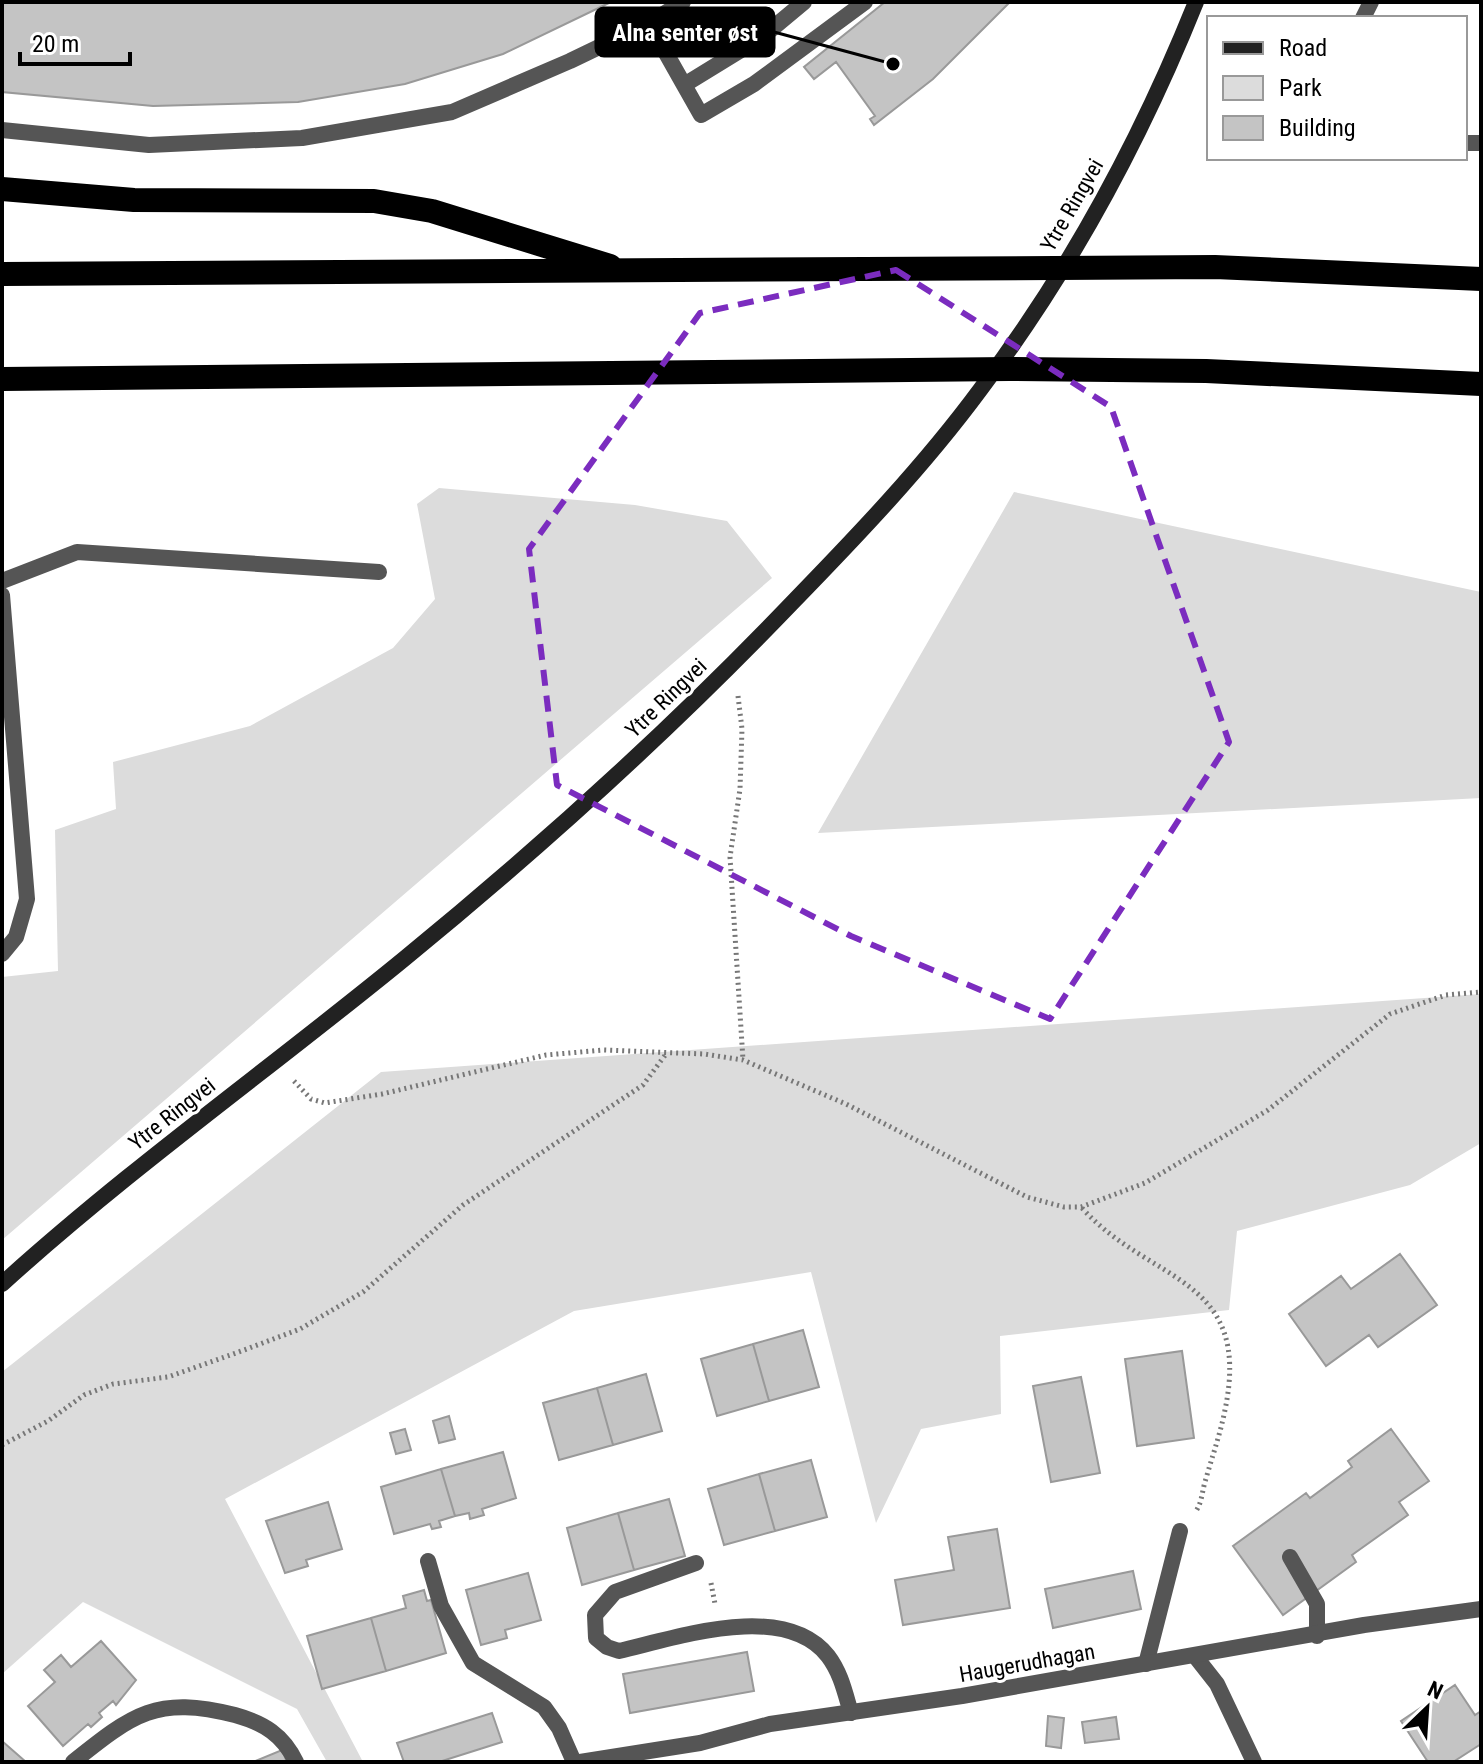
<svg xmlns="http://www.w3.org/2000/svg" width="1483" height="1764" font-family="'Roboto Condensed',sans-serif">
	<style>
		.green { fill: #dcdcdc }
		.building { fill: #c4c4c4; stroke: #999; stroke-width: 2 }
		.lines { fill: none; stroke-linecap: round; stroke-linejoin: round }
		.path { stroke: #777; stroke-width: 5; stroke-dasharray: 2 4; stroke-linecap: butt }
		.lane { stroke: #555; stroke-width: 16 }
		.street { stroke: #555; stroke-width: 16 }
		.secondary { stroke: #222; stroke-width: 16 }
		.highway { stroke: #000; stroke-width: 24 }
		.marked { fill: none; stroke: #7b2cbf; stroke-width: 6; stroke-dasharray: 16 10; stroke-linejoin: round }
		.labels { text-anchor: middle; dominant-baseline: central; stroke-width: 6; stroke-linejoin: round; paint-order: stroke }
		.street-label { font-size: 22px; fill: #000; stroke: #fff }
		.leader { fill: none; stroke: #000; stroke-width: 3 }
		.callout-dot { fill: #000; stroke: #fff; stroke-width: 3 }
		.callout { fill: #000; stroke: #000; stroke-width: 3 }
		.callout-label { font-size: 24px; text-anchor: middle; font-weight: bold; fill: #fff }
	</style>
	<rect width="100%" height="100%" fill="#fff"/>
	<path class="green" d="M 439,488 L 635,505 L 727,521 L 772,578 L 2,1240 L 2,977 L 58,971 L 55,830 L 116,809 L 113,762 L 250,726 L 393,648 L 435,599 L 417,504 Z
		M 1014,492 L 1481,592 L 1481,798 L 818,833 Z
		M 1481,994 L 1481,1143 L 1410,1185 L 1237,1231 L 1229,1310 L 1000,1336 L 1001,1414 L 921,1429 L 876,1523 L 811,1272 L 574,1311 L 225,1499 L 363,1762 L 327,1762 L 297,1709 L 83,1602 L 2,1674 L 2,1372 L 381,1072 Z"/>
	<path class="building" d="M 2,2 L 611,2 L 503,54 L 405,84 L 298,102 L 153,106 L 2,92 Z
		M 885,2 L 1010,2 L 933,79 L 874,125 L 870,119 L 875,116 L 836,62 L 814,79 L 804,67 Z
		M 1400,1254 L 1437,1305 L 1378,1347 L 1369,1335 L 1326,1366 L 1289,1314 L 1341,1276 L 1351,1289 Z
		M 803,1330 L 819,1387 L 769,1401 L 753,1344 Z
		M 753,1344 L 769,1401 L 717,1416 L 701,1359 Z
		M 1182,1351 L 1194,1438 L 1137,1446 L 1125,1359 Z
		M 646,1374 L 662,1431 L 613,1445 L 597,1388 Z
		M 1081,1377 L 1100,1473 L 1051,1482 L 1033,1386 Z
		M 597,1388 L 613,1445 L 559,1460 L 543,1403 Z
		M 449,1416 L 455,1439 L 439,1443 L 433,1421 Z
		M 405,1429 L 411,1450 L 396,1454 L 390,1433 Z
		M 1391,1429 L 1429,1481 L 1399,1502 L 1408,1515 L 1352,1555 L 1356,1562 L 1283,1615 L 1233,1546 L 1306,1493 L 1310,1498 L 1352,1467 L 1348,1461 Z
		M 503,1452 L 516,1498 L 482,1509 L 484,1515 L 470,1519 L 469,1513 L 455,1516 L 441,1469 Z
		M 811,1460 L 827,1517 L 775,1531 L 759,1474 Z
		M 441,1469 L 455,1516 L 439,1521 L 441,1527 L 432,1529 L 430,1524 L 394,1534 L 381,1487 Z
		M 759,1474 L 775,1531 L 724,1545 L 708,1489 Z
		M 669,1499 L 685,1556 L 634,1570 L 618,1513 Z
		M 328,1502 L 342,1549 L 306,1560 L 308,1566 L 285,1573 L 266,1521 Z
		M 618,1513 L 634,1570 L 582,1585 L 567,1528 Z
		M 997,1529 L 1010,1608 L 903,1625 L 895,1580 L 954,1570 L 948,1537 Z
		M 1133,1571 L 1141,1609 L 1053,1628 L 1045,1589 Z
		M 528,1573 L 541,1620 L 505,1630 L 507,1638 L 481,1645 L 466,1590 Z
		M 424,1590 L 427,1601 L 431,1600 L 446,1653 L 386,1671 L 371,1618 L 406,1608 L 403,1596 Z
		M 371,1618 L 386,1671 L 322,1689 L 307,1636 Z
		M 101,1641 L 136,1680 L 116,1705 L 113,1701 L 99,1713 L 102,1717 L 91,1727 L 88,1724 L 63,1746 L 28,1706 L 55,1682 L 44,1670 L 61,1655 L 71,1667 Z
		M 747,1652 L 754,1691 L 630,1713 L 623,1674 Z
		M 1455,1685 L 1475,1715 L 1481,1711 L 1481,1744 L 1453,1762 L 1428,1762 L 1401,1721 Z
		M 492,1713 L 502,1742 L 439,1762 L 404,1762 L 397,1743 Z
		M 1048,1716 L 1064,1718 L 1061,1748 L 1046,1746 Z
		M 1116,1717 L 1119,1739 L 1085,1743 L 1082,1722 Z
		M 2,1741 L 26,1762 L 2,1762 Z
		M 282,1750 L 287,1762 L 253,1762 Z"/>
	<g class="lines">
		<path class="path" d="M 738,696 L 742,729 L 740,789 L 730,857 L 743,1060
			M 294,1081 L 311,1099 L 325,1103 L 382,1094 L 546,1055 L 604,1050 L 704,1054 L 743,1060 L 846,1104 L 1027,1197 L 1064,1207 L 1081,1207 L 1145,1183 L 1268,1110 L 1390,1014 L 1446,995 L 1481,992
			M 1082,1208 C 1150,1284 1253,1275 1225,1410 C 1220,1435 1212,1457 1205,1482 C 1202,1492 1202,1502 1196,1511
			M 2,1445 L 48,1421 L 84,1395 L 113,1384 L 168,1377 L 236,1353 L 300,1329 L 363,1292 L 463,1205 L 643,1085 L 666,1054
			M 711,1583 L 715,1604"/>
		<path class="lane" d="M 1363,18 L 1371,2
			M 649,23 L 684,85 L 762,37 L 804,2
			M 684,85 L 701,115 L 754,84 L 865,2
			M 2,130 L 149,145 L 302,138 L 452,112 L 570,61 L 649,23 L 683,2
			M 1465,143 L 1481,143
			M 2,581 L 77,552 L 379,572
			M 2,595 L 27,899 L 16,937 L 2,954
			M 1290,1557 L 1317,1604 L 1317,1636
			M 428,1561 L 441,1606 L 473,1663 L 544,1707 L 559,1728 L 574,1762
			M 696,1563 L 615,1592 L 595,1615 L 596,1638 L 607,1647 L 619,1651 C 676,1638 784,1600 828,1656 C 841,1673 845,1693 851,1713
			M 1195,1656 L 1217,1684 L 1254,1762
			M 1146,1664 L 1180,1531
			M 73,1762 C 133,1714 157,1695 235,1715 C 264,1723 283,1735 296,1762"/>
		<path class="street" d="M 580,1762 L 700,1743 L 770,1724 L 962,1696 L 1364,1625 L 1481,1609"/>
		<path class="secondary" d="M 2,1284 C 130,1168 271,1068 404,959 C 540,848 670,730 791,604 C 857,536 923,467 980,390 C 1069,272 1141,139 1196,2"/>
		<path class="highway" d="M 2,189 L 134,200 L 374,201 L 432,211 L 610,266
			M 2,274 L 1215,267 L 1481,279
			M 2,379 L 1009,369 L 1206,371 L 1481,384"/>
	</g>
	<path class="marked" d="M 896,270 L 1111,407 L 1229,742 L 1050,1019 L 851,936 L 557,785 L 529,549 L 700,313 Z"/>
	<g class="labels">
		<g class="street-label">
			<text transform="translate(1072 205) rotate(-60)">Ytre Ringvei</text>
			<text transform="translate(666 698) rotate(-44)">Ytre Ringvei</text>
			<text transform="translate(172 1114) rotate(-38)">Ytre Ringvei</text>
			<text transform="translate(1027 1663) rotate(-10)">Haugerudhagan</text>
		</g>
	</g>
	<path class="leader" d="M893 64L774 32"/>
	<circle class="callout-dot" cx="893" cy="64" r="8"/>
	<rect class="callout" x="596" y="8" width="178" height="48" rx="8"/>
	<g class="callout-label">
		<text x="685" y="41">Alna senter øst</text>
	</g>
	<rect width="1483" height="1764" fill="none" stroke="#000000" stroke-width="8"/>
	<rect x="1207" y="16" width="260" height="144" fill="#ffffff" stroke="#999999" stroke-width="2"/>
	<rect x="1223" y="42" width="40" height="12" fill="#222222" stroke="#999999" stroke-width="2"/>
	<text x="1279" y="56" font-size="24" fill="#000000">Road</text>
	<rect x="1223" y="76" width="40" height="24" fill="#dcdcdc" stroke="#999999" stroke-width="2"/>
	<text x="1279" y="96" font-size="24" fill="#000000">Park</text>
	<rect x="1223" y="116" width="40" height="24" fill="#c4c4c4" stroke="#999999" stroke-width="2"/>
	<text x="1279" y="136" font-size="24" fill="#000000">Building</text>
	<g transform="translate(1427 1708) rotate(25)" stroke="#ffffff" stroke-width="6" paint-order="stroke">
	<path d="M0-6L14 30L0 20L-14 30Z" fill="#000000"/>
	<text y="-12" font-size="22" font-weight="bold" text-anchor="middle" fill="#000000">N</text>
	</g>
	<path d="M20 52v12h110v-12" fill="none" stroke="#000000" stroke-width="4"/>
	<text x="32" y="52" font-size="24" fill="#000000" stroke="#ffffff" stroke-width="6" paint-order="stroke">20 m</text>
</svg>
